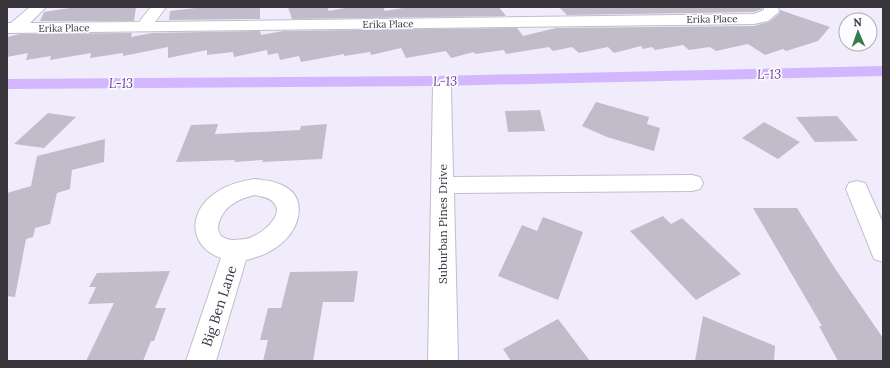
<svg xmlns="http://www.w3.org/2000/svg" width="890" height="368" font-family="Lora,serif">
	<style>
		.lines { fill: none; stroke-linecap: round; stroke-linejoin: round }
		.canal { fill: #d2b7fe; fill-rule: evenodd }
		.building { fill: #c1bcca }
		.minor-casing { stroke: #c2bdcb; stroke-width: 2 }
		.minor { fill: #fff; fill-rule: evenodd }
		.labels { text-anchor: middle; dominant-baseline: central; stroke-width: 3.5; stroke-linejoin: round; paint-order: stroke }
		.far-street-label { font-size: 10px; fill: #38363c; stroke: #fdfcff }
		.street-label { font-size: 12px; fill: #38363c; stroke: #fdfcff }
		.water-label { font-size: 13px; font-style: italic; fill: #693a9f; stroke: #fdfcff }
		.near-street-label { font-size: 14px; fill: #38363c; stroke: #fdfcff }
	</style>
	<rect width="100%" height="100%" fill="#f1ecfb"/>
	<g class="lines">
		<path class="canal" d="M 883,66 L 883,76 L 437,86 L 7,89 L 7,79 L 437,76 Z"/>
	</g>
	<path class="building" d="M 76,7 L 136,7 L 134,21 L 40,21 L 44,12 Z
		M 204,7 L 260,7 L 260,19 L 169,20 L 170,11 Z
		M 288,7 L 327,7 L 329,11 L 351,7 L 383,7 L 385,11 L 409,7 L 499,7 L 506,16 L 292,19 Z
		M 559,7 L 762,7 L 762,9 L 754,12 L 567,15 Z
		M 780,10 L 830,27 L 818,41 L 786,51 L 783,49 L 765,55 L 748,44 L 716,51 L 710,47 L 689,50 L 683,45 L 655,50 L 652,47 L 643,49 L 641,46 L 614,53 L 608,47 L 579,53 L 572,47 L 553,51 L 549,47 L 506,54 L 504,50 L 475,54 L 474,52 L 451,58 L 446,51 L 406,58 L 401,48 L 371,55 L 370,52 L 344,56 L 344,54 L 301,62 L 299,56 L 280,60 L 278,53 L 268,55 L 267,50 L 234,57 L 233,52 L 207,55 L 207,50 L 168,58 L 168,47 L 123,56 L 123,53 L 90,58 L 91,53 L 50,60 L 51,56 L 26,60 L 28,53 L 7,57 L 7,37 L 20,34 L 132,33 L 131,37 L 152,33 L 260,31 L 261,35 L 283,31 L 517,28 L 523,36 L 556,28 L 754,26 L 769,22 L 780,13 Z
		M 596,102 L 649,117 L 647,124 L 660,128 L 654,151 L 607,137 L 582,126 Z
		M 540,110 L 545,131 L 508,132 L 505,111 Z
		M 48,113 L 76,117 L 44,148 L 14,144 Z
		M 837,116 L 858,141 L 815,142 L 796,117 Z
		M 764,122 L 800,142 L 778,159 L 742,138 Z
		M 218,124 L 215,134 L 300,130 L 301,126 L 327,124 L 322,159 L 262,162 L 263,160 L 234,162 L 235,160 L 176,162 L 191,125 Z
		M 105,139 L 104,162 L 72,170 L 70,189 L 57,193 L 50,224 L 35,228 L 33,237 L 26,239 L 15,297 L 7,296 L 7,193 L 31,186 L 37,156 Z
		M 753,208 L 797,208 L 834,267 L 883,338 L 883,361 L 838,361 L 819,326 L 822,326 Z
		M 663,216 L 671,224 L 682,218 L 741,274 L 696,300 L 630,231 Z
		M 543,217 L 583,232 L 558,300 L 498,276 L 522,225 L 537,231 Z
		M 170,271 L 155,308 L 166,308 L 154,341 L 151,341 L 143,361 L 86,361 L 114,303 L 88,304 L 96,287 L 89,287 L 97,273 Z
		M 358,271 L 354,302 L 323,302 L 313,361 L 263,361 L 268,340 L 260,340 L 268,308 L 281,308 L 290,272 Z
		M 703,316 L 775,346 L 774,361 L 695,361 Z
		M 558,319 L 590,361 L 511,361 L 503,349 Z"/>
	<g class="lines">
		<defs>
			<path id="minor" d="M 30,7 L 46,7 L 30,23 L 139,22 L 151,7 L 166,7 L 155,22 L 754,14 L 764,10 L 764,7 L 778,7 L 779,12 L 768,21 L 754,24 L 7,33 L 7,23 L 11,23 Z
				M 442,81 L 448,83 L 451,87 L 453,177 L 692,175 L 700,177 L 703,183 L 700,189 L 692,191 L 454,193 L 458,361 L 428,361 L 433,87 L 436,83 Z
				M 255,179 C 264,180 274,181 282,185 C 307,196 301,225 284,241 C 274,251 259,257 246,260 L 216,361 L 186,361 L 221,258 C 187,246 188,210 217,192 C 228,184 242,181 255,179 ZM 255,195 C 262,197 270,197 274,203 C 285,215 262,233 252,237 C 246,240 241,239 234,240 C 210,240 217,216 230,206 C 237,200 246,197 255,195 Z
				M 857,181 L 865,183 L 883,223 L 883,262 L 874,259 L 846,189 L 849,183 Z"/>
		</defs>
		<use href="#minor" class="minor-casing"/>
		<use href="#minor" class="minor"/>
	</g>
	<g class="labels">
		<g class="far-street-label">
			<text transform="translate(712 19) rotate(-1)">Erika Place</text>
			<text transform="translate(388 24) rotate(-1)">Erika Place</text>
			<text transform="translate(64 28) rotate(-1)">Erika Place</text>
		</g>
		<g class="street-label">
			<text transform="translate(442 224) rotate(-90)">Suburban Pines Drive</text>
		</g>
		<g class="water-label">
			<text transform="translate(769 74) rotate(-1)">L-13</text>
			<text transform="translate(445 81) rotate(-1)">L-13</text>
			<text x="121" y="83">L-13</text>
		</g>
		<g class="near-street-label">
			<text transform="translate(219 306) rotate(-72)">Big Ben Lane</text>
		</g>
	</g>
	<rect width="890" height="368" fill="none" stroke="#38363c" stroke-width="16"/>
	<g transform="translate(858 32) rotate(358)"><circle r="19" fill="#fdfcff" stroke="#aeadb1"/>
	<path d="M0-3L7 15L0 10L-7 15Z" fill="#347e4c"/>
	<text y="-6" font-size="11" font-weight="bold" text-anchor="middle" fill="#38363c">N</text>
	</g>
</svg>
